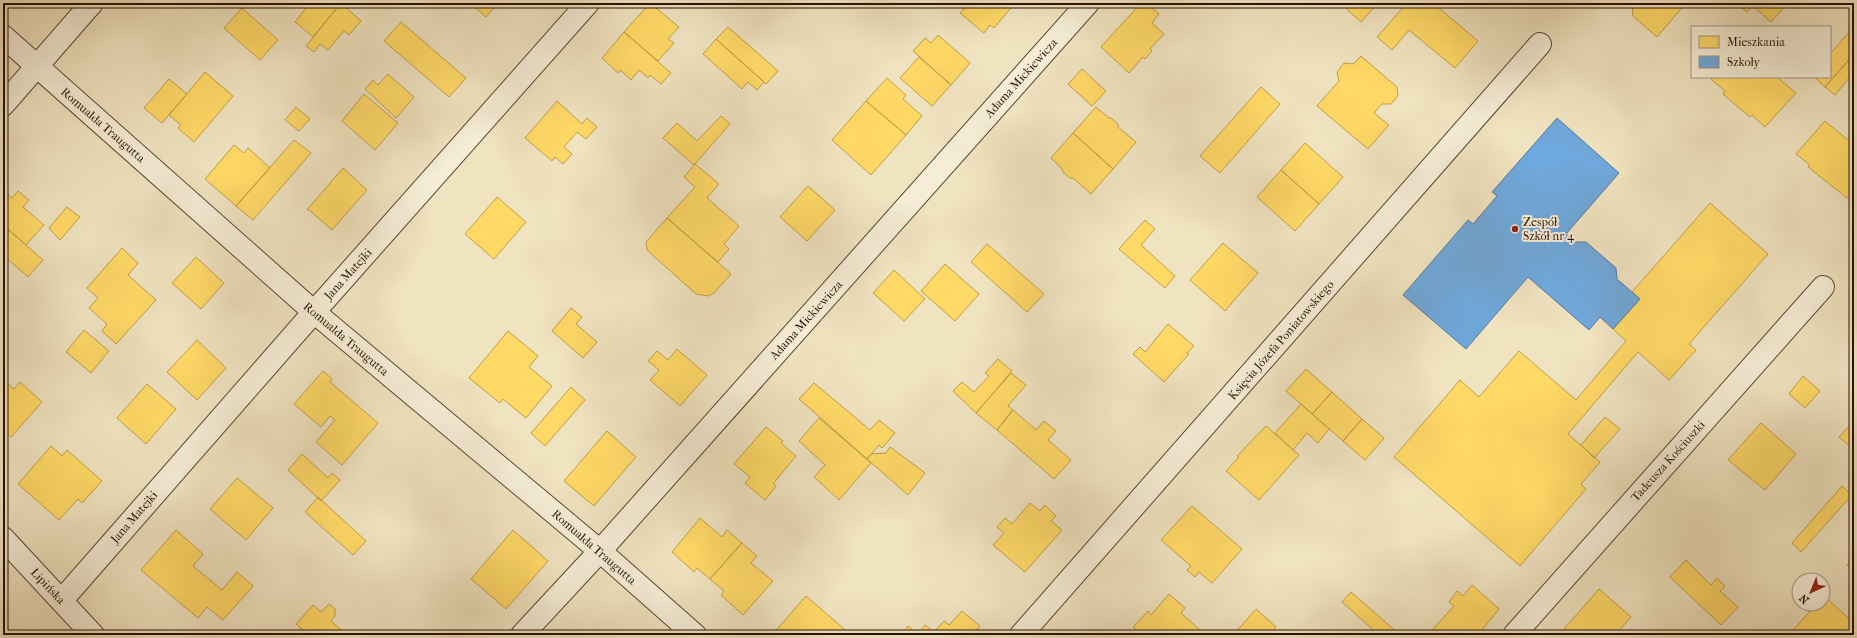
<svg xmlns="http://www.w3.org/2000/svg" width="1857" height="638" font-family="'IM FELL French Canon',serif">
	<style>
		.homes { fill: #ffd966; stroke: #bf9d47 }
		.schools { fill: #6fa8dc; stroke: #5a7a9a }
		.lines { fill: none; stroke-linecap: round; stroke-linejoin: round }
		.minor-casing { stroke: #5b4530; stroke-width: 24 }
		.minor { stroke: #f5edd6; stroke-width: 22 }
		.poi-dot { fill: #8f2418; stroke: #f5edd6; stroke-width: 1.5 }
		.labels { text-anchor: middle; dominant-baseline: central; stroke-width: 4; stroke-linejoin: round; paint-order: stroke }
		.street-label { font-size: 12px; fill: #291000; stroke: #f5edd6 }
		.poi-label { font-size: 12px; fill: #291000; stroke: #f5edd6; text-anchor: start }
	</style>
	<rect width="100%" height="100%" fill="#f0e3c0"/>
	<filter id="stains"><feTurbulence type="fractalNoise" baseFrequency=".005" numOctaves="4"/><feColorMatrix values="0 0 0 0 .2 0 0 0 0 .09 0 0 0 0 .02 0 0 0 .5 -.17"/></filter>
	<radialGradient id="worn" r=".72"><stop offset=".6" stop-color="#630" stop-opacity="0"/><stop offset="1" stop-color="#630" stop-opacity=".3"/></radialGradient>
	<path class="homes" d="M 310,3 L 341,3 L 313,37 L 295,22 Z
		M 341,3 L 361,21 L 349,35 L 344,31 L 328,50 L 320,44 L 314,52 L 306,46 Z
		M 470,3 L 498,3 L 486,17 Z
		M 650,3 L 679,27 L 668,39 L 674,43 L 658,61 L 624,32 Z
		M 965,3 L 1015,3 L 994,28 L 990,25 L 984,33 L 960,13 L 967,5 Z
		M 1141,3 L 1147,3 L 1159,14 L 1152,23 L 1164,34 L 1150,49 L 1152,51 L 1145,59 L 1143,57 L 1129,73 L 1101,47 Z
		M 1340,3 L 1378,3 L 1361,22 Z
		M 1407,3 L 1433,3 L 1478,41 L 1455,68 L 1409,30 L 1392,50 L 1377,37 Z
		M 1634,3 L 1686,3 L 1657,37 L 1633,16 L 1632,5 Z
		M 1736,3 L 1755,3 L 1747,12 Z
		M 1755,3 L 1788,3 L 1771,22 L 1752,5 Z
		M 242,8 L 278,40 L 260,60 L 224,28 Z
		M 401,22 L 466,78 L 449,97 L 384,41 Z
		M 728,27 L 778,71 L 766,84 L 716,39 Z
		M 1850,31 L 1854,34 L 1854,54 L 1825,87 L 1814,77 L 1830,77 L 1830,54 Z
		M 624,32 L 671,73 L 661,84 L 650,75 L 648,78 L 639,70 L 631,80 L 620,70 L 618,73 L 602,58 Z
		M 938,35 L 970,63 L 951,85 L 913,51 L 925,38 L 931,43 Z
		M 716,39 L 764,82 L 757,90 L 748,82 L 742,89 L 703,54 Z
		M 1854,54 L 1854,72 L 1835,95 L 1825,87 Z
		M 1361,56 L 1397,87 L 1398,96 L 1391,104 L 1382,104 L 1374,113 L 1389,125 L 1368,149 L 1317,106 L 1339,81 L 1337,72 L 1344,63 L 1353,64 Z
		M 919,57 L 951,85 L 932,106 L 900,78 Z
		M 1082,69 L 1106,91 L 1092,106 L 1068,84 Z
		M 205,72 L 233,96 L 194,142 L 178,128 L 181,125 L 169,115 Z
		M 388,74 L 414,97 L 396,118 L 365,89 L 373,80 L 378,85 Z
		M 1712,77 L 1777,77 L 1796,93 L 1765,127 L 1752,115 L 1750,117 L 1723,94 L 1725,91 L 1711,79 Z
		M 887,78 L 906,95 L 903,99 L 922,116 L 906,135 L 866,101 Z
		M 169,79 L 187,94 L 162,123 L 144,108 Z
		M 1261,87 L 1280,104 L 1220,173 L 1200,156 Z
		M 364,94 L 398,123 L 375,150 L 342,121 Z
		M 557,101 L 582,124 L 587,118 L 597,127 L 586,139 L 577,132 L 564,147 L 572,154 L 563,164 L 555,157 L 552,161 L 525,138 Z
		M 866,101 L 906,135 L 871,175 L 832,140 Z
		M 296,107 L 310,119 L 299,131 L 285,120 Z
		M 1096,107 L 1109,118 L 1111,118 L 1118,124 L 1118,127 L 1136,142 L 1113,169 L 1073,133 Z
		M 721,116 L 730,124 L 694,165 L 663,138 L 677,123 L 697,141 Z
		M 1825,121 L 1854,145 L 1854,189 L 1847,198 L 1808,167 L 1810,165 L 1796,154 Z
		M 1073,133 L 1113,169 L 1091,194 L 1073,178 L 1070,178 L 1063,172 L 1062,169 L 1051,158 Z
		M 294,140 L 311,153 L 253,220 L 236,206 Z
		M 1305,143 L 1343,177 L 1319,204 L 1281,170 Z
		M 234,145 L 244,153 L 248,148 L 270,168 L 236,206 L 205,179 Z
		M 695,164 L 719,184 L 707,198 L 739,226 L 724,244 L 729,249 L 718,262 L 667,218 L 695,187 L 684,177 Z
		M 343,168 L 367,190 L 332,230 L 309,210 L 307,210 Z
		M 1281,170 L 1319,204 L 1295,231 L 1257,197 Z
		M 808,186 L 835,210 L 807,241 L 780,217 Z
		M 3,190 L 12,198 L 18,191 L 29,200 L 23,207 L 44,225 L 26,245 L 3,225 Z
		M 497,197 L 526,222 L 494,259 L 465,234 Z
		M 1710,203 L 1768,254 L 1689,344 L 1696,350 L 1669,380 L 1638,352 L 1568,434 L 1600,462 L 1581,484 L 1586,489 L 1520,566 L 1394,457 L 1460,380 L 1479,397 L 1519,351 L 1576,400 L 1626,341 L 1613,329 L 1640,299 L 1632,292 Z
		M 67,207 L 80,217 L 60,240 L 49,228 Z
		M 667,218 L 731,274 L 714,293 L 708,296 L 696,294 L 647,250 L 646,242 Z
		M 1145,220 L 1155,229 L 1141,245 L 1175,276 L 1165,288 L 1119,249 Z
		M 3,225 L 43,260 L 28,277 L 3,255 Z
		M 1223,243 L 1258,273 L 1225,311 L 1190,280 Z
		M 987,244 L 1044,294 L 1027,312 L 971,262 Z
		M 122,248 L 138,263 L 128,275 L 156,300 L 116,344 L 102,331 L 107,324 L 89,308 L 98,298 L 87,288 Z
		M 196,257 L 224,283 L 201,309 L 172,283 Z
		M 945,264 L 979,294 L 955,321 L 921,291 Z
		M 894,270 L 925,299 L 904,321 L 873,293 Z
		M 571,308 L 582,317 L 576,324 L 597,342 L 583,358 L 552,331 Z
		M 1168,324 L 1194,346 L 1187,353 L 1189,354 L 1164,382 L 1133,354 L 1140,347 L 1145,352 Z
		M 84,330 L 109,351 L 91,373 L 66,352 Z
		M 508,331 L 538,356 L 529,367 L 552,386 L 526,418 L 503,399 L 500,403 L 469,378 Z
		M 197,340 L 226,368 L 197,400 L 167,372 Z
		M 677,349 L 707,375 L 680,406 L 650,380 L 659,370 L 648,361 L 657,351 L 668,360 Z
		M 998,359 L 1012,371 L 976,413 L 953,391 L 962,382 L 974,392 L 989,376 L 985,373 Z
		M 1306,369 L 1332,392 L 1312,414 L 1286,391 Z
		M 323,371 L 332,379 L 330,382 L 378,423 L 342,465 L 316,442 L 335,420 L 330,416 L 321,427 L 294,404 Z
		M 1011,373 L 1026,385 L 1008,406 L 1013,410 L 997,430 L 976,413 Z
		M 1803,376 L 1820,391 L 1805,408 L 1789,394 Z
		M 3,379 L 14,389 L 20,382 L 42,402 L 11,437 L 3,430 Z
		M 814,383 L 870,430 L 879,420 L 895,433 L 882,448 L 879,445 L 867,459 L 799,399 Z
		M 147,384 L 176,409 L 146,444 L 117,418 Z
		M 571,387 L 585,400 L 545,446 L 531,433 Z
		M 1332,392 L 1362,419 L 1343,441 L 1312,414 Z
		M 1301,404 L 1329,429 L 1318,443 L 1307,433 L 1293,450 L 1275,433 Z
		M 1013,410 L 1036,430 L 1044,421 L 1056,431 L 1048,440 L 1071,460 L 1054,479 L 997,430 Z
		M 1605,417 L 1620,429 L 1594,458 L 1581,445 Z
		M 819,418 L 871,463 L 839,500 L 814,477 L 825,465 L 799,441 Z
		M 1362,419 L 1384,438 L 1365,460 L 1343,441 Z
		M 1761,423 L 1796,454 L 1765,490 L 1728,460 Z
		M 1850,425 L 1854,429 L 1854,450 L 1839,437 Z
		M 1266,426 L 1299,455 L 1259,500 L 1226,471 L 1239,457 L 1237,456 Z
		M 766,427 L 783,441 L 781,443 L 796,456 L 773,484 L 776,486 L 765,500 L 745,483 L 750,477 L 734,464 Z
		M 607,431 L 636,457 L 594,506 L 564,481 Z
		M 51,446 L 62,456 L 67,450 L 102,481 L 82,503 L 78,499 L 59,520 L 18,484 Z
		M 890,447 L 925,473 L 908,495 L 867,459 L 871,454 L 886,453 Z
		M 302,454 L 328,478 L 332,473 L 340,480 L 321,501 L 288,470 Z
		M 237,478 L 273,508 L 246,540 L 210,509 Z
		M 1842,486 L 1852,495 L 1801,552 L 1792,543 Z
		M 318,497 L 366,541 L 353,555 L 305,512 Z
		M 1030,503 L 1040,511 L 1045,505 L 1056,516 L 1051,521 L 1062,530 L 1025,572 L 993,545 L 1004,533 L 997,527 L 1005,518 L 1012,524 Z
		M 1192,506 L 1242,549 L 1212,583 L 1199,572 L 1195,577 L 1187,570 L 1191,566 L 1161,540 Z
		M 700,518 L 722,537 L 727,530 L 742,543 L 710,579 L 697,568 L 694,572 L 672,552 Z
		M 176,530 L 203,554 L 193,566 L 222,590 L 237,572 L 253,586 L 223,620 L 207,607 L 198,618 L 141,570 Z
		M 513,530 L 548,561 L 506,609 L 471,579 Z
		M 742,543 L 757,556 L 751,563 L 773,581 L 743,615 L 721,595 L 724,591 L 710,579 Z
		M 1854,557 L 1854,571 L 1847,565 Z
		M 1686,560 L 1711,585 L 1717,578 L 1725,586 L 1720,591 L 1738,607 L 1721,625 L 1670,577 Z
		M 1472,585 L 1499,609 L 1478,635 L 1440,635 L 1433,629 L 1454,606 L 1449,602 L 1457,591 L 1463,596 Z
		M 1599,589 L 1631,617 L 1615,635 L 1571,635 L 1564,629 Z
		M 1351,592 L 1399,634 L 1398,635 L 1379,635 L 1342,602 Z
		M 1169,594 L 1185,608 L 1181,613 L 1203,633 L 1201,635 L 1142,635 L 1133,627 L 1148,611 L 1151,615 Z
		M 806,596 L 851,635 L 772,635 Z
		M 1824,596 L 1854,623 L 1854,627 L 1847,635 L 1789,635 L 1816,604 L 1823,604 Z
		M 329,604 L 335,609 L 335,616 L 331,621 L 347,635 L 309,635 L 296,624 L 313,605 L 321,612 Z
		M 1256,609 L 1276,627 L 1269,635 L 1237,635 L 1235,633 Z
		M 962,611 L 980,626 L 972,635 L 901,635 L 908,626 L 918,634 L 925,625 L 934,632 L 944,621 L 949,625 Z
		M 301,628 L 309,635 L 295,635 Z"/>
	<path class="schools" d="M 1557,118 L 1619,173 L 1566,234 L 1576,242 L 1586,242 L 1616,268 L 1617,279 L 1640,299 L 1613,329 L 1600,317 L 1589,330 L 1528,277 L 1466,349 L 1403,295 L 1468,220 L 1473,224 L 1497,196 L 1492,192 Z"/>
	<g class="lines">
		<defs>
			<path id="minor" d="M 3,36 L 314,312 L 600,551 L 695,635
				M 3,105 L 92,3
				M 3,538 L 93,635
				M 62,600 L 314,312 L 588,3
				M 522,635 L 600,551 L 1088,3
				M 1021,635 L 1540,44
				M 1514,635 L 1823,287"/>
		</defs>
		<use href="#minor" class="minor-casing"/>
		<use href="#minor" class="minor"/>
	</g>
	<circle class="poi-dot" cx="1515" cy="229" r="4"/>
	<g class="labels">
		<g class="street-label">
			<text transform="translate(1021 78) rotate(-48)">Adama Mickiewicza</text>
			<text transform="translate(103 125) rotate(41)">Romualda Traugutta</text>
			<text transform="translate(348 274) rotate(-48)">Jana Matejki</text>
			<text transform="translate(806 320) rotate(-48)">Adama Mickiewicza</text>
			<text transform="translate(346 339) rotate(40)">Romualda Traugutta</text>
			<text transform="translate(1281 340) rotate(-49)">Księcia Józefa Poniatowskiego</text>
			<text transform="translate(1668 461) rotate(-48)">Tadeusza Kościuszki</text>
			<text transform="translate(134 517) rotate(-49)">Jana Matejki</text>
			<text transform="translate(594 547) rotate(41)">Romualda Traugutta</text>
			<text transform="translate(48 586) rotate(47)">Lipińska</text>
		</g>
		<g class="poi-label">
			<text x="1523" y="222">Zespół<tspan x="1523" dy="14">Szkół nr 4</tspan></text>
		</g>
	</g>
	<rect width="1857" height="638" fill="none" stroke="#f0e3c0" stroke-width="16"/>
	<rect x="4" y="4" width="1849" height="630" fill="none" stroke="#291000" stroke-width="2"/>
	<rect x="8" y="8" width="1841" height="622" fill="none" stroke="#291000"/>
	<rect x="1691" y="26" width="140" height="52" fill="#f5edd6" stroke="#a39580"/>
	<rect x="1699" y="36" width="20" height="12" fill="#ffd966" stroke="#a39580"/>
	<text x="1727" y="46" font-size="12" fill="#291000">Mieszkania</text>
	<rect x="1699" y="56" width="20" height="12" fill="#6fa8dc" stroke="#a39580"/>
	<text x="1727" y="66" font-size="12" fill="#291000">Szkoły</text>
	<g transform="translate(1811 592) rotate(224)"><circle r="19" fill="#f5edd6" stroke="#a39580"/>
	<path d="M0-3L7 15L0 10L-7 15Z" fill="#8f2418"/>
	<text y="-6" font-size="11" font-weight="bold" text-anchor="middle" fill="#291000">N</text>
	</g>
	<rect width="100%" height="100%" filter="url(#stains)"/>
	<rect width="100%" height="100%" fill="url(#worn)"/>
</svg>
